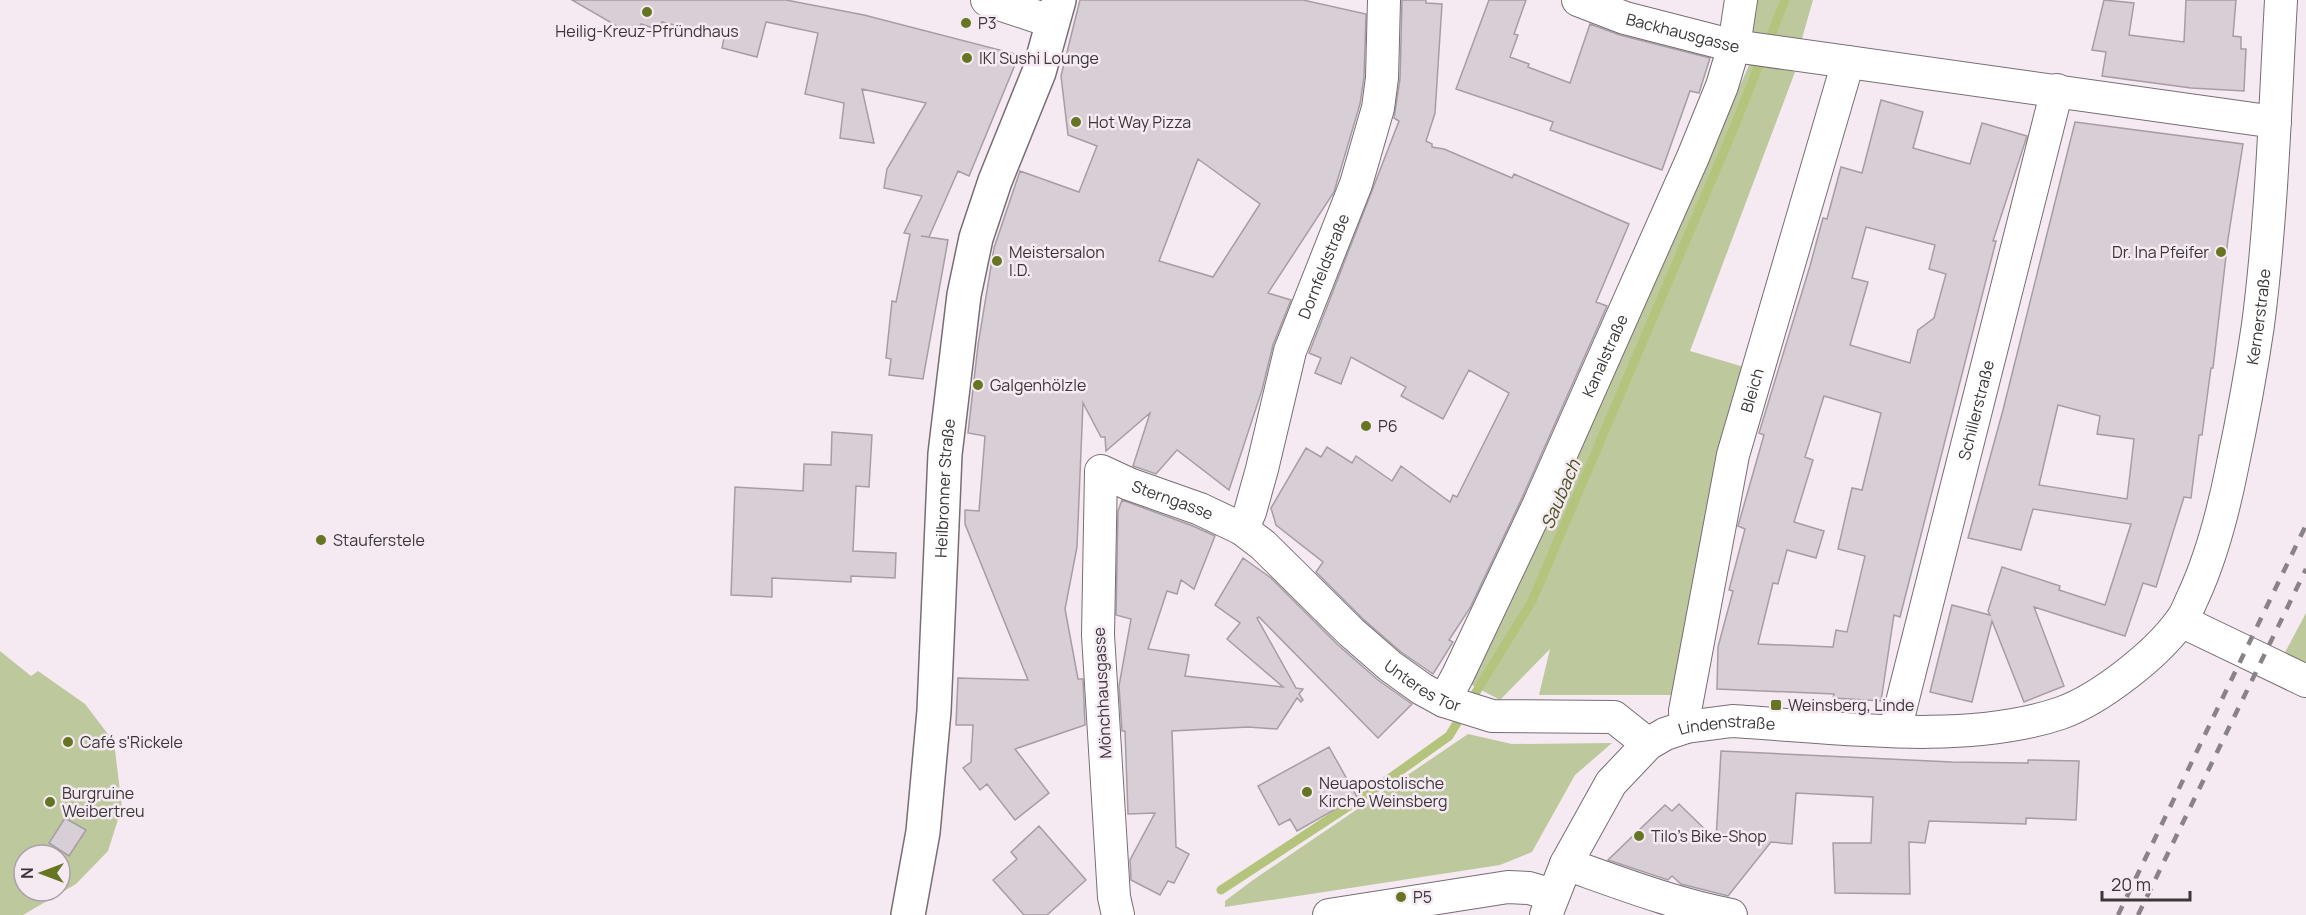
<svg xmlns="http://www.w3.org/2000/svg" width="2306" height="915" font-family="Manrope,sans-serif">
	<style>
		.green { fill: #bec89d; fill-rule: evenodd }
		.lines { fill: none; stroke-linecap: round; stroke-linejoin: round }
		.stream { stroke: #b4c47c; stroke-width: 9 }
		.building { fill: #d8ced5; stroke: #a69da4; stroke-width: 1.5; fill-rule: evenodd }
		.minor-casing { stroke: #776e75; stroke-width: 34 }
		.tertiary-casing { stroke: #776e75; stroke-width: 36 }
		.minor { stroke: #fff; stroke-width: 32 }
		.tertiary { stroke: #fff; stroke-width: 33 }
		.rail { stroke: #898287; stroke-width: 4.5; stroke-dasharray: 10 10; stroke-linecap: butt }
		.poi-dot { fill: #667522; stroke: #f5eaf2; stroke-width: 2 }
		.labels { text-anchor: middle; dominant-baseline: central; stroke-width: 5; stroke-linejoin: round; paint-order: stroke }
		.poi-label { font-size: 16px; fill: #3a3639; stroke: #f5eaf2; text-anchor: start }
		.street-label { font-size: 16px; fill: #3a3639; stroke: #f5eaf2 }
		.water-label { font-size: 18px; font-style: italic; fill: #49531f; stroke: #f5eaf2 }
	</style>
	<rect width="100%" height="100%" fill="#f5eaf2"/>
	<path class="green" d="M 1756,0 L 1813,0 L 1801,42 L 1751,34 Z
		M 1753,56 L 1795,72 L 1690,351 L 1744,367 L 1672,695 L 1539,695 L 1550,649 L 1500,700 L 1470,684 L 1551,516 Z
		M 2306,613 L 2306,668 L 2283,656 Z
		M 0,651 L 31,676 L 38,671 L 85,704 L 114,742 L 122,807 L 108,851 L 76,884 L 23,915 L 0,915 ZM 24,855 L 60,855 L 60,891 L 24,891 Z
		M 1468,734 L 1512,744 L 1612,743 L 1575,775 L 1532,852 L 1500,865 L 1225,907 L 1225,901 L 1253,880 Z"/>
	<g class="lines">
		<path class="stream" d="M 1221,890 L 1372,791 L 1449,736 L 1532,601 L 1731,135 L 1785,0"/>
	</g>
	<path class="building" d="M 572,0 L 786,0 L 864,15 L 1019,55 L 969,176 L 958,171 L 929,237 L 921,236 L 948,240 L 923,379 L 889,375 L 891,359 L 886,358 L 892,301 L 896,302 L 910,234 L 904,233 L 922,196 L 884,188 L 887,169 L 926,103 L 862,89 L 874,143 L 840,138 L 844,103 L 805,94 L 818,33 L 766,22 L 757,57 L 722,48 L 724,38 L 662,22 L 659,30 L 641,24 L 634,36 Z
		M 1080,0 L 1303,0 L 1366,14 L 1364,77 L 1360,104 L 1334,192 L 1268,293 L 1291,300 L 1273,345 L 1262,390 L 1229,490 L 1177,450 L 1156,474 L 1133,466 L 1150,413 L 1106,451 L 1105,437 L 1101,437 L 1083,403 L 1077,547 L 1065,609 L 1078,679 L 1083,679 L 1085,725 L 1015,749 L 1049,793 L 1015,820 L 987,784 L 980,790 L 963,768 L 971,762 L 973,725 L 956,725 L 958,678 L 1028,680 L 965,524 L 965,510 L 979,511 L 985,436 L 968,433 L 978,345 L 994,248 L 1020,171 L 1079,192 L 1097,146 L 1068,135 L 1061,76 ZM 1198,159 L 1260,204 L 1213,277 L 1159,261 Z
		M 1402,0 L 1426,0 L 1426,3 L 1442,4 L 1435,113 L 1426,141 L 1432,144 L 1432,147 L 1444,149 L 1512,178 L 1514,174 L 1629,224 L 1596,302 L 1607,306 L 1522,498 L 1470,608 L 1449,640 L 1453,642 L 1433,674 L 1401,652 L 1363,619 L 1316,572 L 1323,562 L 1276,525 L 1271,508 L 1306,448 L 1321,457 L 1327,447 L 1352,463 L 1356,456 L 1392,481 L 1401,466 L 1450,502 L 1453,495 L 1457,497 L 1509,393 L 1469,370 L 1443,419 L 1401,396 L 1406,387 L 1351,357 L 1341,384 L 1315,373 L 1321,358 L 1309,353 L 1399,121 L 1394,118 L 1400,79 Z
		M 1489,0 L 1526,0 L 1514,34 L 1518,35 L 1510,57 L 1529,64 L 1528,67 L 1570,83 L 1590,24 L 1620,35 L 1710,58 L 1699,93 L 1690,91 L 1662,170 L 1550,130 L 1553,122 L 1456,89 Z
		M 2104,0 L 2134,3 L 2129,35 L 2184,42 L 2186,0 L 2236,0 L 2233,36 L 2241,37 L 2241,49 L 2246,49 L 2244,91 L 2191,88 L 2102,76 L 2106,52 L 2092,50 Z
		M 1881,100 L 1923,112 L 1913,148 L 1970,164 L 1982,123 L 2027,136 L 1993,241 L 1996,241 L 1900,617 L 1894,615 L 1881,701 L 1833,698 L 1834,694 L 1717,689 L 1718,647 L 1733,591 L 1729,590 L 1745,529 L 1738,526 L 1764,435 L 1759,433 L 1810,266 L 1823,218 L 1827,219 L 1841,167 L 1862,173 ZM 1866,227 L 1935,245 L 1929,269 L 1946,274 L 1934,318 L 1918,330 L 1910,363 L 1850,345 L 1868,282 L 1852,278 ZM 1824,396 L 1881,413 L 1862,490 L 1852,488 L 1838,549 L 1865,556 L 1847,632 L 1836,630 L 1833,647 L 1758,644 L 1773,583 L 1778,584 L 1787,550 L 1816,558 L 1824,531 L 1794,522 L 1813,460 L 1805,457 Z
		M 2075,122 L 2243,144 L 2228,239 L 2213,368 L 2211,368 L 2202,435 L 2199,435 L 2191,498 L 2184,497 L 2156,587 L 2143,583 L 2125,636 L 2034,607 L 2064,686 L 2024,702 L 1992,621 L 1972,702 L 1930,692 L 1952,605 L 1990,615 L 1988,611 L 2002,567 L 2060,586 L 2059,590 L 2105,605 L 2131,524 L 2033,509 L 2021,550 L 1968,538 L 2003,410 ZM 2058,405 L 2100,416 L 2097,434 L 2134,439 L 2127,499 L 2039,485 Z
		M 832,432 L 872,435 L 869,487 L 856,486 L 853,551 L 896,553 L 895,578 L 851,576 L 851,582 L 772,578 L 772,597 L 731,595 L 735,487 L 803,491 L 804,464 L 831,465 Z
		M 1122,500 L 1193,526 L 1215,536 L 1194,589 L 1181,580 L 1177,594 L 1167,591 L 1148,649 L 1189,655 L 1185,676 L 1283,687 L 1227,639 L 1240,623 L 1215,605 L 1243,558 L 1271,578 L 1338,645 L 1378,680 L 1412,704 L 1378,738 L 1259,617 L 1257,618 L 1296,688 L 1303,689 L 1299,694 L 1303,700 L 1301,702 L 1297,698 L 1277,729 L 1248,727 L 1172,731 L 1176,847 L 1189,854 L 1174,883 L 1168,881 L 1160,895 L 1131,880 L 1130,860 L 1155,813 L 1128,814 L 1125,731 L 1122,731 L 1119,686 L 1131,619 L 1116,615 L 1118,511 Z
		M 1329,747 L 1357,797 L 1297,831 L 1290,819 L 1279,825 L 1258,786 Z
		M 1721,751 L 1952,762 L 2028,763 L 2028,760 L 2079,761 L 2076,820 L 2026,818 L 2026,824 L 1929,821 L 1925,843 L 1909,842 L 1910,894 L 1835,893 L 1833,843 L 1871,843 L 1873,797 L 1796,793 L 1792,844 L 1771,842 L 1728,896 L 1681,884 L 1672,876 L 1668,880 L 1608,860 L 1665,805 L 1672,811 L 1679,804 L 1716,840 Z
		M 65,818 L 86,830 L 69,856 L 49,843 Z
		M 1039,826 L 1086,880 L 1047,915 L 1024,915 L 993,880 L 1017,859 L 1011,852 Z"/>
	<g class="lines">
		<defs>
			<g id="minor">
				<path d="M 987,0 L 1053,22"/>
				<path id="s1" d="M 1578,0 L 1625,18 L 1734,46 L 2275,122"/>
				<path id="s2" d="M 1242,529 L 1250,512 L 1262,469 L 1290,351 L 1356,184 L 1378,108 L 1382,78 L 1384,0"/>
				<path d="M 2181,621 L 2306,681"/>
				<path id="s3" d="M 1444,701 L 1458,675 L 1538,506 L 1693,157 L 1722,86 L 1734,46 L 1741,0"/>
				<path id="s4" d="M 1686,727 L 1685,711 L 1733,455 L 1848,62"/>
				<path id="s5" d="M 1895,730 L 2057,90"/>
				<path d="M 1566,864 C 1620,883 1674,904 1731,915"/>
				<path id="s6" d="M 1118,915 L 1114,897 L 1098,635 L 1101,471 L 1129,484 L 1200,509 L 1242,529 L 1263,545 L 1351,632 L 1390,666 L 1422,689 L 1444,701 L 1492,716 L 1614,717 L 1648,744"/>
				<path d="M 1329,915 L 1508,887 L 1529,888 L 1553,895"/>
				<path id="s7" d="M 1546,915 L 1566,864 L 1611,783 L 1648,744 L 1665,734 L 1686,727 L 1732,721 C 1834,727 1964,746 2061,713 C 2100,699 2156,655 2180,622 C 2186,615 2189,605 2193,597 C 2212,556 2223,513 2232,468 C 2242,421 2251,373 2258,325 C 2272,217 2275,108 2281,0"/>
			</g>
			<g id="tertiary">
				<path id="s8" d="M 908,915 L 923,832 L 934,711 L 945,454 L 964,295 L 976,238 L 995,181 L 1039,72 L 1059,0"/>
			</g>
		</defs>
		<use href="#minor" class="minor-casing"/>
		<use href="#tertiary" class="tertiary-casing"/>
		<use href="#minor" class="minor"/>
		<use href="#tertiary" class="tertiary"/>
		<path class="rail" d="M 2118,915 L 2306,525
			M 2138,915 L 2306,569"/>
	</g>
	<g class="poi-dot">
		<circle cx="647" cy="12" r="6"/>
		<circle cx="966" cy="23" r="6"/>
		<circle cx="967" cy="58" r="6"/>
		<circle cx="1076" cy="122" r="6"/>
		<circle cx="2221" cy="252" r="6"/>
		<circle cx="997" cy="261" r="6"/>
		<circle cx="978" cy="385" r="6"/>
		<circle cx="1366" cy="426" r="6"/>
		<circle cx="321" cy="540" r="6"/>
		<rect x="1770" y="699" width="12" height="12" rx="3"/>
		<circle cx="68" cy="742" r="6"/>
		<circle cx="1307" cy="792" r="6"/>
		<circle cx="50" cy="802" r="6"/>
		<circle cx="1639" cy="836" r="6"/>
		<circle cx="1401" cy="897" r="6"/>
	</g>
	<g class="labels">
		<g class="poi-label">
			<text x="978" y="23">P3</text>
			<text x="647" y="31" text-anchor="middle">Heilig-Kreuz-Pfründhaus</text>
			<text x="979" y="58">IKI Sushi Lounge</text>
			<text x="1088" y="122">Hot Way Pizza</text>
			<text x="1009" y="252">Meistersalon<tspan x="1009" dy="18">I.D.</tspan></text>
			<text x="2209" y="252" text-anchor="end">Dr. Ina Pfeifer</text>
			<text x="990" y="385">Galgenhölzle</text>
			<text x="1378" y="426">P6</text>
			<text x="333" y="540">Stauferstele</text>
			<text x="1788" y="705">Weinsberg, Linde</text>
			<text x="80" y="742">Café s'Rickele</text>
			<text x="1319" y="783">Neuapostolische<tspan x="1319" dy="18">Kirche Weinsberg</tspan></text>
			<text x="62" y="793">Burgruine<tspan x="62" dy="18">Weibertreu</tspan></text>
			<text x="1651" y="836">Tilo's Bike-Shop</text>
			<text x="1413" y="897">P5</text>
		</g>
		<g class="street-label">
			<text stroke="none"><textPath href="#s1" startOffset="110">Backhausgasse</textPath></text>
			<text stroke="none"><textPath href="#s2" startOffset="276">Dornfeldstraße</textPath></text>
			<text stroke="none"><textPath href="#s7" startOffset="1089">Kernerstraße</textPath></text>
			<text stroke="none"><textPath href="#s3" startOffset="381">Kanalstraße</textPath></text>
			<text stroke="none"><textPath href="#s4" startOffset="344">Bleich</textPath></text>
			<text stroke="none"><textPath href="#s5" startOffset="330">Schillerstraße</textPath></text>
			<text stroke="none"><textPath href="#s8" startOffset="429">Heilbronner Straße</textPath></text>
			<text stroke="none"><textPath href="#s6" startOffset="522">Sterngasse</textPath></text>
			<text stroke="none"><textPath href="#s6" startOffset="838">Unteres Tor</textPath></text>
			<text transform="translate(1102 693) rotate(-93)">Mönchhausgasse</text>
			<text stroke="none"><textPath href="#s7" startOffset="284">Lindenstraße</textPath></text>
		</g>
		<g class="water-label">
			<text transform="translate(1560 494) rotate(-67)">Saubach</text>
		</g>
	</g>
	<g transform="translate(42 873) rotate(270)"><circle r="28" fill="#f5eaf2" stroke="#aaa2a8" stroke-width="1.5"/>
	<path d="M0-4.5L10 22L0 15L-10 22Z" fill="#667522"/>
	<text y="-9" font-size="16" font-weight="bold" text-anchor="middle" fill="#3a3639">N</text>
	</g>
	<path d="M2102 891v9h88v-9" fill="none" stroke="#3a3639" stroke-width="3"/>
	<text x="2111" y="891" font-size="18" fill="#3a3639" stroke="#f5eaf2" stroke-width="4.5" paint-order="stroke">20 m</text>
</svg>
